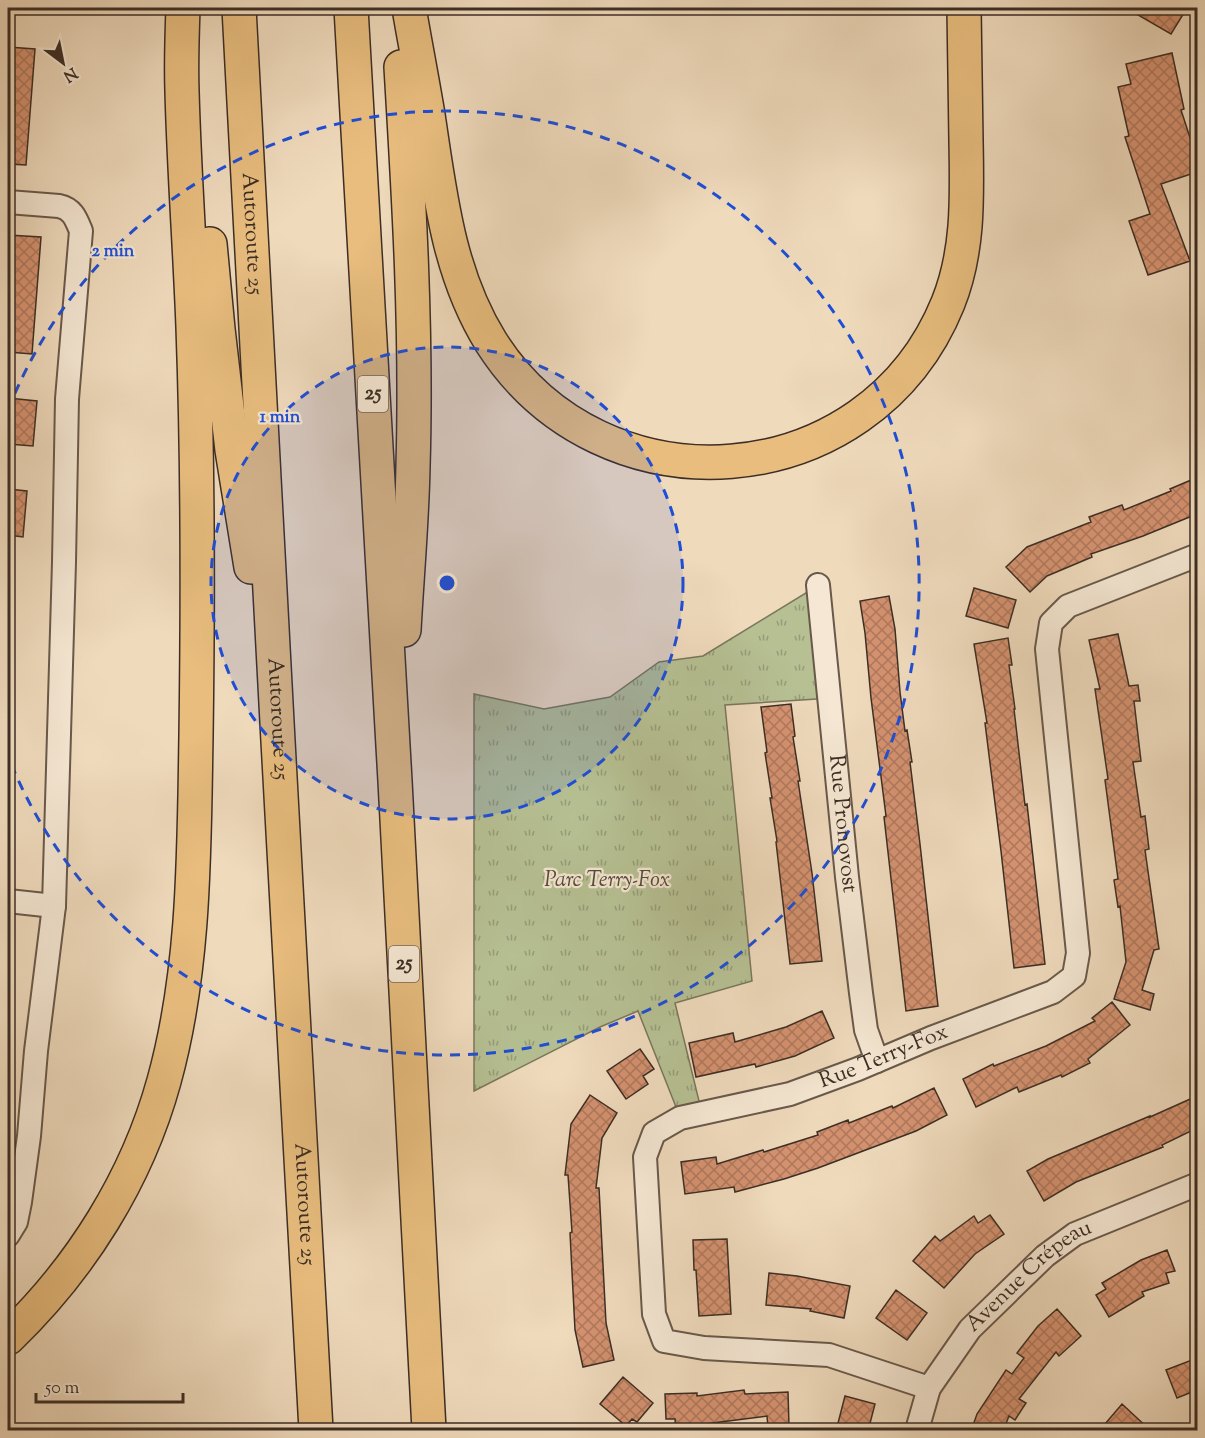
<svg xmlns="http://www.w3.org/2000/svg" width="1205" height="1438" font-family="'Sorts Mill Goudy',serif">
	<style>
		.grass { fill: url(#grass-tufts); stroke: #79775c; stroke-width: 1.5 }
		.building { fill: url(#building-cross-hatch); stroke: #3c2e25; stroke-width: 1.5 }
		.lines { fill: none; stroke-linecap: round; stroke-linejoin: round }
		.minor-casing { stroke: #69594b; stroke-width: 26 }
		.highway-casing { stroke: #3c2e25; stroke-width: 36 }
		.minor { stroke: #f5e7d3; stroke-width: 22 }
		.highway { stroke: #e8bd7e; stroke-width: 33 }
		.ring { fill: none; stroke: #1d4ed8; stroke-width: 3; stroke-dasharray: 10 8 }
		.labels { text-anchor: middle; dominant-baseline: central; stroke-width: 4.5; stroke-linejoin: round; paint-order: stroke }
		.shield { fill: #f5e7d3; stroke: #746659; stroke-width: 1.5 }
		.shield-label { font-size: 21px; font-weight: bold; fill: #3c2e25 }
		.street-label { font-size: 22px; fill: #3c2e25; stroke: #f5e7d3 }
		.park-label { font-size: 22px; font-style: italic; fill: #544b3b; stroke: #f5e7d3 }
		.centre { fill: #1d4ed8; stroke: #f5e7d3; stroke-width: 3 }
		.ring-label { font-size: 18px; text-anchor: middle; font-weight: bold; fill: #1d4ed8; stroke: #f5e7d3; stroke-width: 4.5; stroke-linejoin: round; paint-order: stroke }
	</style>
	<defs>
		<pattern id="grass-tufts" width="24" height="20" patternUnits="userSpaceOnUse" patternTransform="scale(1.5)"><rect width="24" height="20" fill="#b6c093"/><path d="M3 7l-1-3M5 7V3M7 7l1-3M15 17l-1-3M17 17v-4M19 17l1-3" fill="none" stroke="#959c78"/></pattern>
		<pattern id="building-cross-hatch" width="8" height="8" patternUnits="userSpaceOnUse" patternTransform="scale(1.5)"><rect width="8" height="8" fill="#d59270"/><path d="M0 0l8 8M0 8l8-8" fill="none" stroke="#ae785c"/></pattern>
	</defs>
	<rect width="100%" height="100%" fill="#efdabc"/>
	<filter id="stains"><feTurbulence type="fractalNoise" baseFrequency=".00333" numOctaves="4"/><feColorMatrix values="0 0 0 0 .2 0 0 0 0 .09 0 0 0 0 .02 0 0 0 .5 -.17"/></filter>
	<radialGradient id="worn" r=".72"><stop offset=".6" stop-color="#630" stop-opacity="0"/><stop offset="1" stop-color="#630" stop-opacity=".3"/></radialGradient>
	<path class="grass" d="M 814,588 L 832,698 L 725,705 L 752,981 L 675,1003 L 700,1105 L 676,1107 L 638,1011 L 600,1027 L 474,1091 L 474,694 L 544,709 L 610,697 L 659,662 L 703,656 Z"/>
	<path class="building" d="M 1126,8 L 1187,8 L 1171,34 Z
		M 8,47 L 35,49 L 26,165 L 8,164 Z
		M 1172,53 L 1184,109 L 1181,110 L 1197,159 L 1197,172 L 1161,184 L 1190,261 L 1148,275 L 1129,221 L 1150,214 L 1125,137 L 1129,136 L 1118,87 L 1131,84 L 1126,64 Z
		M 8,235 L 41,237 L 32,354 L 8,352 Z
		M 8,398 L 37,401 L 33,446 L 8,444 Z
		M 1191,480 L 1197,498 L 1197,514 L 1143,536 L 1091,554 L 1092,557 L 1047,576 L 1030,592 L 1006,567 L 1027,547 L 1091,522 L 1089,517 L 1122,505 L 1124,510 L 1171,491 L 1170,489 Z
		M 8,489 L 27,491 L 23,537 L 8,535 Z
		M 974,588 L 1016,600 L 1008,628 L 966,616 Z
		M 889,596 L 895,629 L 900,692 L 905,731 L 907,730 L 912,762 L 910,762 L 920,844 L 938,1006 L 906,1011 L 884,817 L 886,816 L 871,698 L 865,633 L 860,601 Z
		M 1118,634 L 1129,686 L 1138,685 L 1140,701 L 1134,701 L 1141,761 L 1133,762 L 1141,817 L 1145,816 L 1149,849 L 1145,850 L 1159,949 L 1154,950 L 1142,990 L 1154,994 L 1150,1010 L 1114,999 L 1126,962 L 1120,906 L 1118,907 L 1114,880 L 1118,879 L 1105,780 L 1108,779 L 1095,689 L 1100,689 L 1089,640 Z
		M 1008,638 L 1012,665 L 1009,665 L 1015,709 L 1014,709 L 1025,805 L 1027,804 L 1045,964 L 1014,968 L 1001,851 L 985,723 L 987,723 L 974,644 Z
		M 791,704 L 795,736 L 793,737 L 800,781 L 798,781 L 812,873 L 822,961 L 790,964 L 776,842 L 777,841 L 770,798 L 772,798 L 765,753 L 767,752 L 761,707 Z
		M 1112,1002 L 1130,1025 L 1088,1059 L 1090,1063 L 1062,1077 L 1061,1075 L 1019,1092 L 1017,1087 L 976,1107 L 963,1079 L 993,1064 L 994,1066 L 1046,1046 L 1095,1021 L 1092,1018 Z
		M 822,1011 L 834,1038 L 795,1056 L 756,1067 L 755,1064 L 696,1077 L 689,1043 L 733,1033 L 735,1042 L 786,1027 Z
		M 640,1049 L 654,1069 L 643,1076 L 648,1084 L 626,1099 L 607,1071 Z
		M 934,1088 L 947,1115 L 916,1131 L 818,1168 L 784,1179 L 735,1192 L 734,1187 L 685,1194 L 681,1162 L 716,1157 L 717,1164 L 763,1150 L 764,1152 L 818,1135 L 817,1132 L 848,1120 L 849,1123 L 892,1106 L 893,1108 Z
		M 590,1095 L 617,1113 L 602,1138 L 596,1188 L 599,1188 L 606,1323 L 614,1360 L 583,1367 L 575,1330 L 570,1233 L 572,1232 L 568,1175 L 565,1175 L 571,1124 Z
		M 1197,1096 L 1197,1128 L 1162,1145 L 1163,1147 L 1076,1182 L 1044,1201 L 1027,1171 L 1048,1159 L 1150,1116 L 1150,1117 Z
		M 990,1215 L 1004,1234 L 975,1254 L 944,1288 L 913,1261 L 935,1236 L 940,1241 L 974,1216 L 978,1223 Z
		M 727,1239 L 731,1314 L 699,1316 L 696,1270 L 694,1270 L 693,1240 Z
		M 1167,1250 L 1175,1271 L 1166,1273 L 1169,1283 L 1142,1292 L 1144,1296 L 1109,1317 L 1096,1295 L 1106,1289 L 1102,1283 L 1141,1260 Z
		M 769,1273 L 797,1276 L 850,1286 L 844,1318 L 810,1311 L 811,1309 L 766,1305 Z
		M 896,1290 L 927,1313 L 907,1340 L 876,1318 Z
		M 1057,1309 L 1081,1336 L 1059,1356 L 1056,1352 L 1019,1399 L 1026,1403 L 1015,1420 L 1009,1416 L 1003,1431 L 971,1431 L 977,1414 L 1006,1370 L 1012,1374 L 1024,1358 L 1017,1353 L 1038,1326 Z
		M 1197,1358 L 1197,1390 L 1177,1398 L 1166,1370 Z
		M 623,1377 L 653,1403 L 637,1422 L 632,1419 L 626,1426 L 600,1404 Z
		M 744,1390 L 745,1394 L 788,1392 L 789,1426 L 768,1427 L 767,1416 L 697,1425 L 697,1430 L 676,1430 L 675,1419 L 666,1419 L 665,1394 L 697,1393 L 697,1396 Z
		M 845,1396 L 875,1404 L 868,1431 L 851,1431 L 837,1427 Z
		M 1122,1404 L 1151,1431 L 1099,1431 Z"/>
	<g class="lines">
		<defs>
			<g id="minor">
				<path d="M 8,202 L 59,206 C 73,209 76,219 81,231 L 67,399 L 64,562 L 54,906 L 36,1051 L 29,1136 L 20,1202 L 16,1222 L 8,1235"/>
				<path id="s1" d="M 818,585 L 847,877 L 861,993 L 866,1030 L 877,1061"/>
				<path d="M 8,901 L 54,906"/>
				<path id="s2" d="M 929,1388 L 829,1355 L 704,1348 L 664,1341 L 654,1314 L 645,1157 L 654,1133 L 680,1118 L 790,1094 L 858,1069 L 931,1038 L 1053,992 L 1074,976 L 1078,953 L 1047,649 L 1051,623 L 1068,606 L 1198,555"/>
				<path id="s3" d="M 917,1430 L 929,1388 L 970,1329 L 1045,1256 L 1075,1234 L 1198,1184"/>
			</g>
			<g id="highway">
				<path id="s4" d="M 239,8 L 278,741 L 316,1430"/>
				<path d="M 351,8 L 395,781 L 429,1430"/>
				<path d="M 409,8 C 415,43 422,79 428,115 C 440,194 448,273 491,342 C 602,517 869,498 948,303 C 969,251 967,196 966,141 C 965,97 965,52 964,8"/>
				<path d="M 401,67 C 409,200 417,333 413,466 C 412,521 407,575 404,630"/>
				<path d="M 210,244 L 218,329 L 232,450 L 251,567"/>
				<path d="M 8,1338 C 81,1268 137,1179 164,1081 C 195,969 194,851 196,736 C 198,600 198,463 193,327 C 190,248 184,169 182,91 C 181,63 182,35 183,8"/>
			</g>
		</defs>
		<use href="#minor" class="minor-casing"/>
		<use href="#highway" class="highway-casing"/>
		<use href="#minor" class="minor"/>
		<use href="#highway" class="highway"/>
	</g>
	<circle cx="447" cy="583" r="236" fill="#1d4ed8" fill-opacity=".12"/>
	<g class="ring">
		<circle cx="447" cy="583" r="236"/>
		<path d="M8 410A472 472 0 1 1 8 756"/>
	</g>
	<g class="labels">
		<g class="shield">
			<rect x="358" y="376" width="30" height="36" rx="4.5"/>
			<rect x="389" y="946" width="30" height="36" rx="4.5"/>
		</g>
		<g class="shield-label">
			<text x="373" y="394">25</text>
			<text x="404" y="964">25</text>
		</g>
		<g class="street-label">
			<text stroke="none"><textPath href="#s4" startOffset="226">Autoroute 25</textPath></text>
			<text stroke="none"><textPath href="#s4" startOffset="712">Autoroute 25</textPath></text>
			<text stroke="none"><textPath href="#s1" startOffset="240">Rue Pronovost</textPath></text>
			<text stroke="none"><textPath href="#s2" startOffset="726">Rue Terry-Fox</textPath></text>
			<text stroke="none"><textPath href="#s4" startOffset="1198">Autoroute 25</textPath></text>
			<text stroke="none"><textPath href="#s3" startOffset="195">Avenue Crépeau</textPath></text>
		</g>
		<g class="park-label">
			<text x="607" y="881">Parc Terry-Fox</text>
		</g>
	</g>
	<circle cx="447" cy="583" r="9" class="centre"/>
	<g class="ring-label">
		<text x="113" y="256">2 min</text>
		<text x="280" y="422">1 min</text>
	</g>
	<rect width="1205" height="1438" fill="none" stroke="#efdabc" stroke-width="30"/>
	<rect x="9" y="9" width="1187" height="1420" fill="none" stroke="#3c2e25" stroke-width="3"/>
	<rect x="15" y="15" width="1175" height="1408" fill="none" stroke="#3c2e25" stroke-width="1.5"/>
	<g transform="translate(63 63) rotate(148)" stroke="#f5e7d3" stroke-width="4.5" paint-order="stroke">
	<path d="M0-4.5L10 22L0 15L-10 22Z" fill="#3c2e25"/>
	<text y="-9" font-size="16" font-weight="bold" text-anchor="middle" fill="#3c2e25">N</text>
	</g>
	<path d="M36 1393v9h147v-9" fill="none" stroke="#3c2e25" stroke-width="3"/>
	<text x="45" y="1393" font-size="18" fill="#3c2e25" stroke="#f5e7d3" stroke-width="4.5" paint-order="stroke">50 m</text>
	<rect width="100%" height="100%" filter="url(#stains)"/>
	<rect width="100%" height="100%" fill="url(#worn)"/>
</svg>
